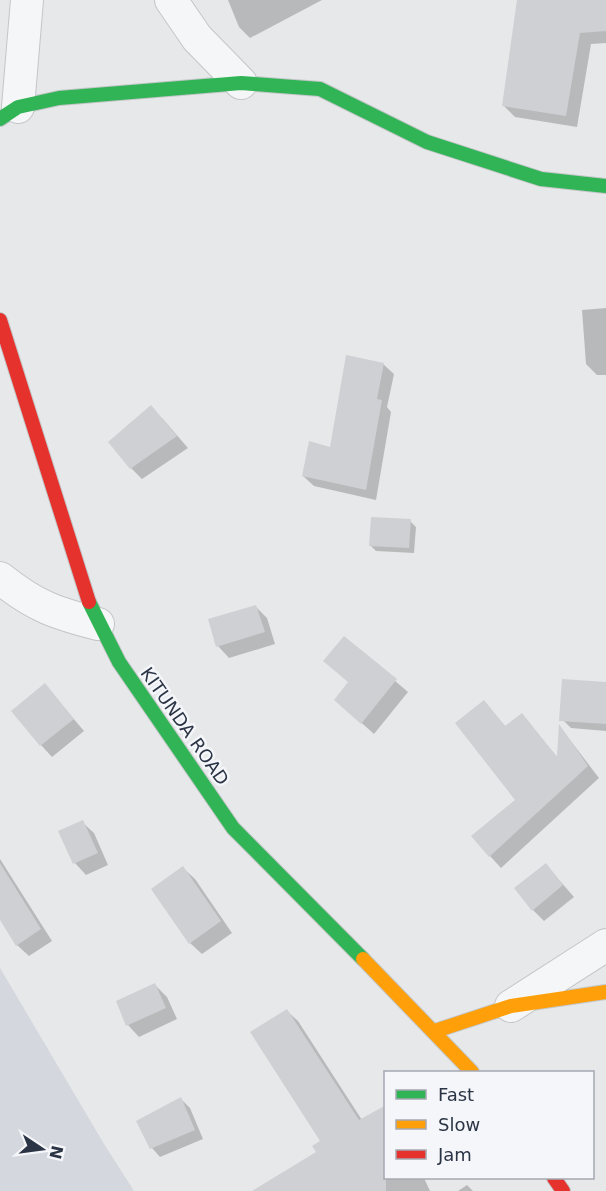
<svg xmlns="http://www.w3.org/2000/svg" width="606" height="1191" font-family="'DejaVu Sans',sans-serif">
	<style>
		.built { fill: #d4d7dd }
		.shadow { fill: #0003 }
		.building { fill: #ced0d3 }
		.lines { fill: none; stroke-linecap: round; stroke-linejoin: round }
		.street-casing { stroke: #c4c6c8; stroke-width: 34 }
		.fast-casing { stroke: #c4c6c8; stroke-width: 16 }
		.slow-casing { stroke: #c4c6c8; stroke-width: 16 }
		.jam-casing { stroke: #c4c6c8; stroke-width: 16 }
		.street { stroke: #f5f6f7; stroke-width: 32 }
		.fast { stroke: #30b455; stroke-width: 14 }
		.slow { stroke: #ff9f0a; stroke-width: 14 }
		.jam { stroke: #e5322d; stroke-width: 14 }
		.labels { text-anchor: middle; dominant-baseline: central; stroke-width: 5; stroke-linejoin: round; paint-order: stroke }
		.street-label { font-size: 18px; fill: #2b3445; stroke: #f4f6f9 }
	</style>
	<rect width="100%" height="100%" fill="#e6e8ea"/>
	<path class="built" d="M 0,968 L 104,1144 L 134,1191 L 0,1191 Z"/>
	<path class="shadow" d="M 228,0 L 322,0 L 250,38 L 239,27 Z
		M 519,0 L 606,0 L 606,43 L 591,44 L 577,127 L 515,117 L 503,105 Z
		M 606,308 L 606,375 L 597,375 L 586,364 L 582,310 Z
		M 383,364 L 394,374 L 387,407 L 391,412 L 376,500 L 314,486 L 303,476 L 331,448 Z
		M 162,418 L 188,448 L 142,479 L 131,468 Z
		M 410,521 L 416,527 L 414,553 L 376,551 L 370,545 Z
		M 256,607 L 267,618 L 275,644 L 229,658 L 218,646 Z
		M 345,638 L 408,692 L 374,734 L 336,700 L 349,683 Z
		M 45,685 L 84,731 L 52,757 L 41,745 Z
		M 606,685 L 606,731 L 571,728 L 561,718 Z
		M 484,702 L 506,727 L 522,715 L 558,758 L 560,727 L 599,778 L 501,868 L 490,856 L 517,800 Z
		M 82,822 L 94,833 L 108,865 L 86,875 L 75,863 L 60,832 Z
		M 0,859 L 52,941 L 29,956 L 17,945 L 0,917 Z
		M 546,865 L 574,897 L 544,921 L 533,910 Z
		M 183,868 L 195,879 L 232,933 L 202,954 L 190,943 Z
		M 155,985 L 167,997 L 177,1019 L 139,1037 L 128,1025 Z
		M 287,1011 L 298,1021 L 362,1120 L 386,1178 L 424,1178 L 430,1191 L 258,1191 L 318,1153 L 322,1142 Z
		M 181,1099 L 190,1108 L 203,1139 L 160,1157 L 152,1148 Z
		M 467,1185 L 473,1191 L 458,1191 Z"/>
	<path class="building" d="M 517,0 L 606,0 L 606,31 L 580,33 L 566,116 L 502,106 Z
		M 346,355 L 384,363 L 377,399 L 382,400 L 366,490 L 302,476 L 309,441 L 330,447 Z
		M 151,405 L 177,436 L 130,469 L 108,442 Z
		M 371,517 L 411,519 L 409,548 L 369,546 Z
		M 256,605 L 265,632 L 216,647 L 208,619 Z
		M 344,636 L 397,679 L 361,724 L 334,700 L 348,682 L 323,661 Z
		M 562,679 L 606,682 L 606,724 L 559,721 Z
		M 45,683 L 74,719 L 40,746 L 11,711 Z
		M 484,700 L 505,726 L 522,713 L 557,757 L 559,724 L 588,766 L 489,857 L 471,836 L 515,800 L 455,723 Z
		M 83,820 L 98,853 L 73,864 L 58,831 Z
		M 0,863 L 41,929 L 16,946 L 0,920 Z
		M 546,863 L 563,885 L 532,911 L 514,888 Z
		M 183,866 L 221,921 L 189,944 L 151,889 Z
		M 155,983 L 166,1008 L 126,1026 L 116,1001 Z
		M 287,1009 L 359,1120 L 386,1105 L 386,1191 L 252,1191 L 316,1152 L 312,1146 L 320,1141 L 250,1032 Z
		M 181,1097 L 195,1130 L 150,1149 L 136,1121 Z"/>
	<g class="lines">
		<defs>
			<path id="street" d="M 171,0 L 197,38 L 241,83
				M 18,107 L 27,0
				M 0,578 C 35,606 55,613 98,624
				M 511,1006 L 606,945"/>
			<path id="fast" d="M 0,119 L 18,107 L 59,98 L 241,83 L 320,89 L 427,142 L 541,179 L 606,186
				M 89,602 L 119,662 L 233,828 L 363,959"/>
			<path id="slow" d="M 363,959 L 472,1072
				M 435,1031 L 511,1006 L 606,992"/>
			<path id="jam" d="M 0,320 L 89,602
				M 554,1178 L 563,1191"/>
		</defs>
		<use href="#street" class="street-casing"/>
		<use href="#fast" class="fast-casing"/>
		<use href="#slow" class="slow-casing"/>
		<use href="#jam" class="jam-casing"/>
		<use href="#street" class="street"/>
		<use href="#fast" class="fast"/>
		<use href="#slow" class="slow"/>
		<use href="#jam" class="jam"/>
	</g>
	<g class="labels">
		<g class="street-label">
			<text transform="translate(185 726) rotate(55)">KITUNDA ROAD</text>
		</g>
	</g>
	<rect x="384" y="1071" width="210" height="108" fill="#f4f6f9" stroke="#a4a8b1" stroke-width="1.5"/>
	<rect x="396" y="1090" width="30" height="9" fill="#30b455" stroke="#a4a8b1" stroke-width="1.5"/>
	<text x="438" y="1101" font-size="18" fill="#2b3445">Fast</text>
	<rect x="396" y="1120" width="30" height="9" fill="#ff9f0a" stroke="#a4a8b1" stroke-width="1.5"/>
	<text x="438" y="1131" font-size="18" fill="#2b3445">Slow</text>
	<rect x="396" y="1150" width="30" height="9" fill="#e5322d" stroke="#a4a8b1" stroke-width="1.5"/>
	<text x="438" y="1161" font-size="18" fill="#2b3445">Jam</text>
	<g transform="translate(42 1149) rotate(103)" stroke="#f4f6f9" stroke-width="4.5" paint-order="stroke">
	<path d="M0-4.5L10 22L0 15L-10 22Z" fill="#2b3445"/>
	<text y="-9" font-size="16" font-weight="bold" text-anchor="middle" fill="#2b3445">N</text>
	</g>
</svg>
